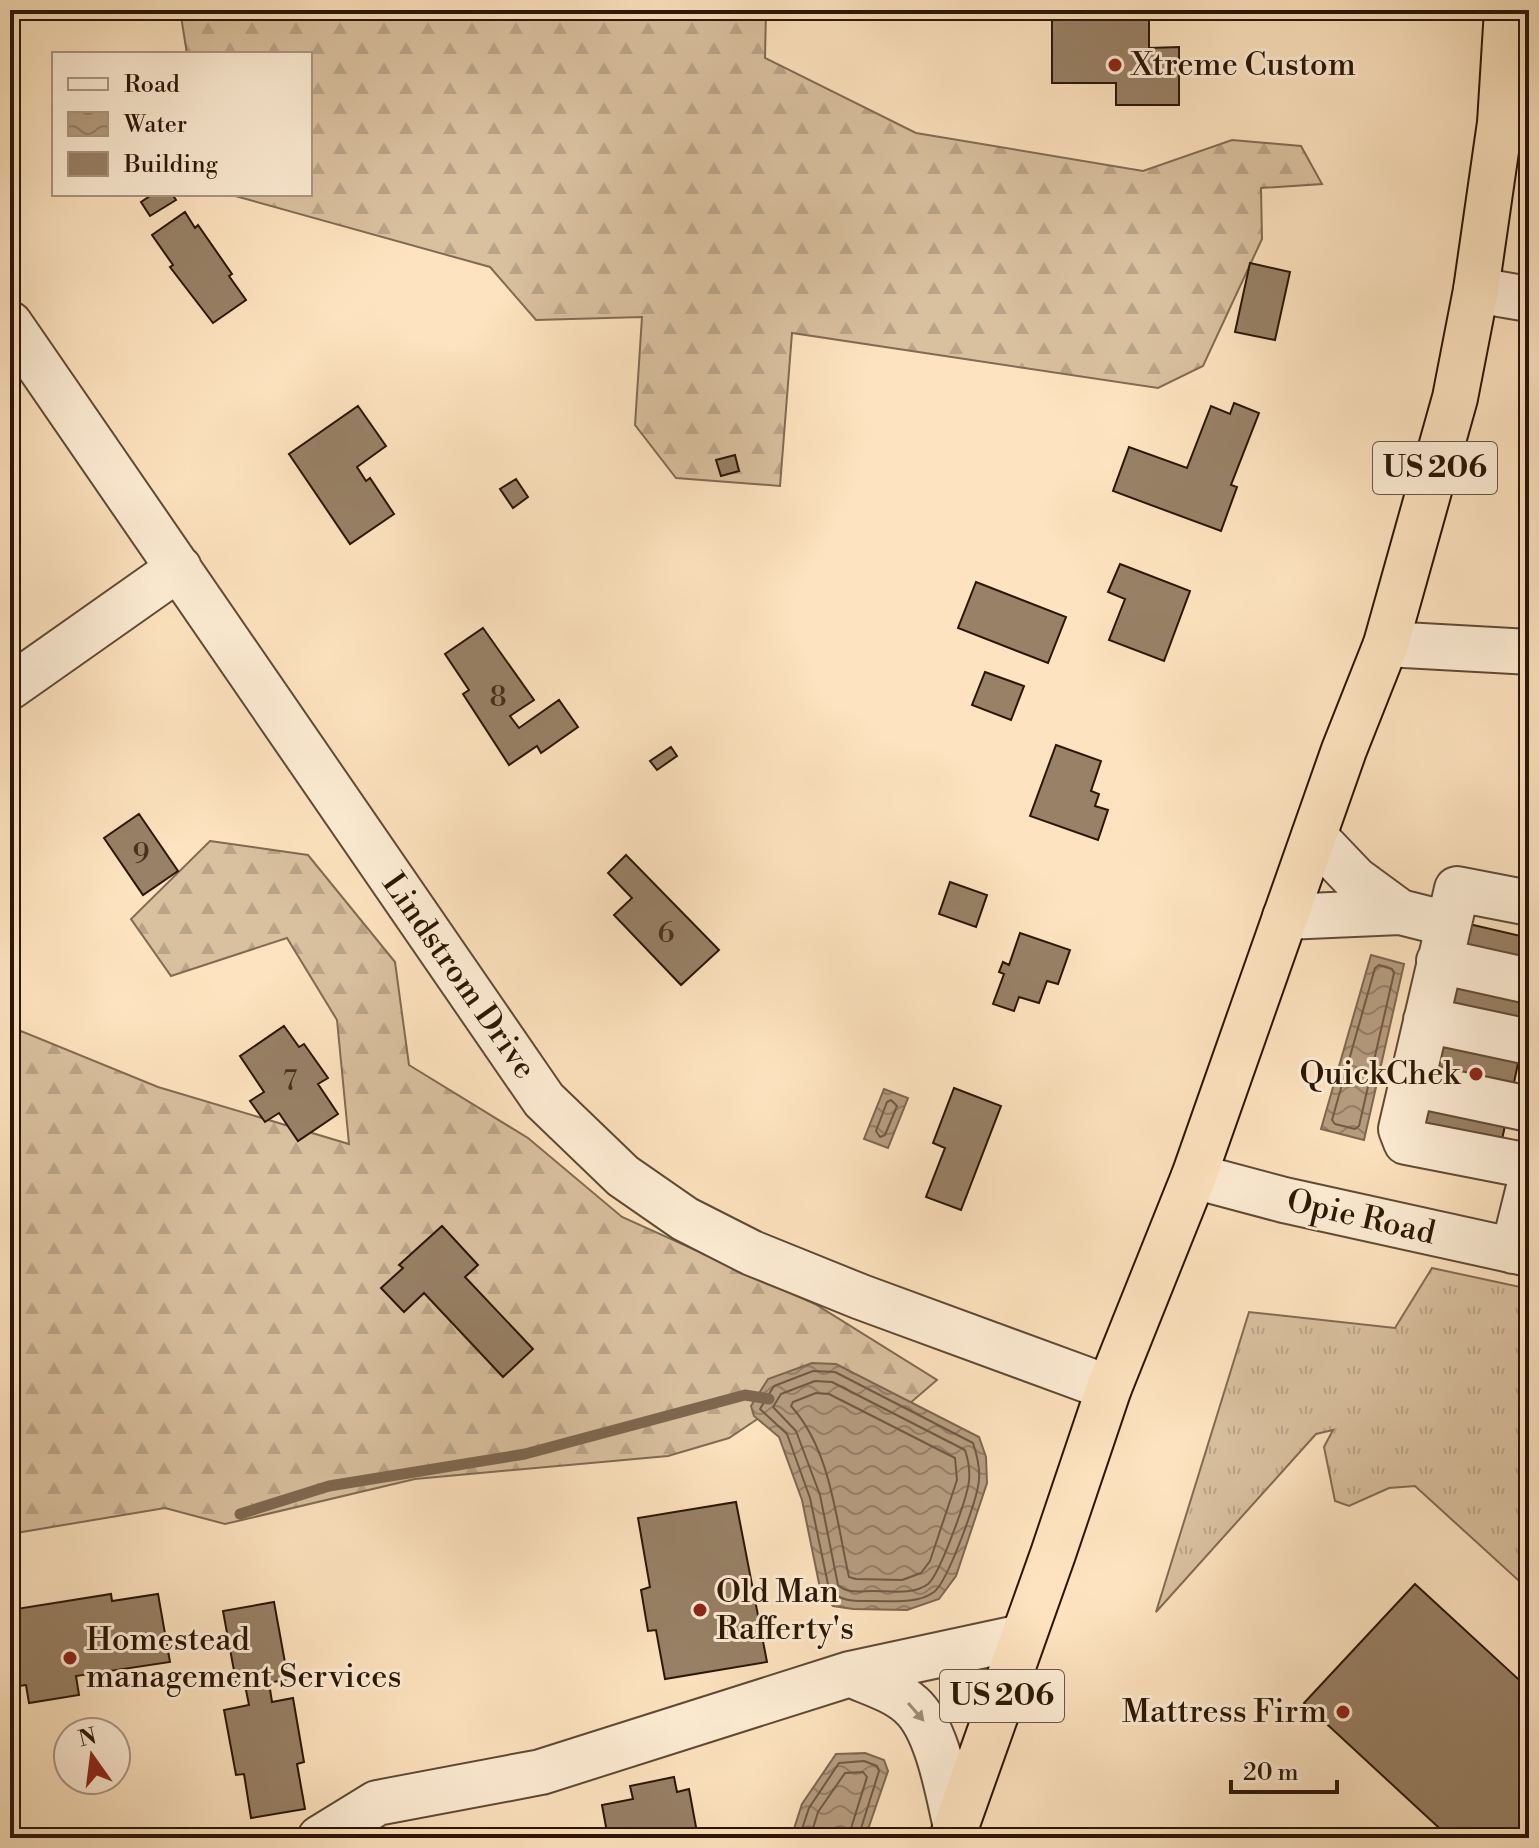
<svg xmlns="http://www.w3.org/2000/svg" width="1539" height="1848" font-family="'Libre Bodoni',serif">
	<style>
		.grass { fill: url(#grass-tufts); stroke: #826b52; stroke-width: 2 }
		.forest { fill: url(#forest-firs); stroke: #826b52; stroke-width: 2 }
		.water { fill: url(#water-waves); stroke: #7e674f; stroke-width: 2 }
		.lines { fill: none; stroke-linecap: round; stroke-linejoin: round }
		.shore { stroke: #705a42; stroke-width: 2 }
		.stream { stroke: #7e674f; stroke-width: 11 }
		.building { fill: #988166; stroke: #2b1605; stroke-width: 2 }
		.minor-casing { stroke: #604934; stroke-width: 48 }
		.highway-casing { stroke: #2b1605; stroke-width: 48 }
		.minor { stroke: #feedd5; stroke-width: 44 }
		.highway { stroke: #fde3bf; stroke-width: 44 }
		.oneway { fill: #9f8c77 }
		.poi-dot { fill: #8f2418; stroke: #feedd5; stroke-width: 3 }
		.labels { text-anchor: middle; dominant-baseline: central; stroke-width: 6; stroke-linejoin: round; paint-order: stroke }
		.number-label { font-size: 28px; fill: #46311d }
		.shield { fill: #feedd5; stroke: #6a5643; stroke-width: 2 }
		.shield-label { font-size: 30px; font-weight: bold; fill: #2b1605 }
		.poi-label { font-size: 32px; fill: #2b1605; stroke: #feedd5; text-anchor: start }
		.street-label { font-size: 32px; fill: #2b1605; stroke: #feedd5 }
	</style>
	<defs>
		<pattern id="grass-tufts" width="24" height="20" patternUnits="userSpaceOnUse" patternTransform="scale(2)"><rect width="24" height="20" fill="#d9c09f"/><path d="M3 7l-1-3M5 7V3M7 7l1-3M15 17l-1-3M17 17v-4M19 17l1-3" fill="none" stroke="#baa487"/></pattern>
		<pattern id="forest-firs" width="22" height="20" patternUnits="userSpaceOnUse" patternTransform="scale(2)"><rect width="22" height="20" fill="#d9c09f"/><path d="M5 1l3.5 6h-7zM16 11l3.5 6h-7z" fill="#baa487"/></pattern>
		<pattern id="water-waves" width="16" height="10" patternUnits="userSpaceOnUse" patternTransform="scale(2)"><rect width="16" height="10" fill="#b69d80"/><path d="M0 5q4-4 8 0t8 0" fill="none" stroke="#947f67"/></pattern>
	</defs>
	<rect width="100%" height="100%" fill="#fde3bf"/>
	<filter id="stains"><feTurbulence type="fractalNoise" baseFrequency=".0025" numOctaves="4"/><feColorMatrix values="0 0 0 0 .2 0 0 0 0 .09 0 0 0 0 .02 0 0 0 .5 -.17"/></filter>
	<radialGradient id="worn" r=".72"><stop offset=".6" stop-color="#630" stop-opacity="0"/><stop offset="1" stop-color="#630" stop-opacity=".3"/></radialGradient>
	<path class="grass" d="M 1432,1268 L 1529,1289 L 1529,1590 L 1415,1486 L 1389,1488 L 1349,1506 L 1335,1501 L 1324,1447 L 1333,1430 L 1316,1434 L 1156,1612 L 1249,1312 L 1395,1328 Z"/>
	<path class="forest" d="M 180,10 L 766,10 L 765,58 L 916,133 L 1143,171 L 1232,140 L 1301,146 L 1322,184 L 1261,188 L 1262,239 L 1203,366 L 1158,388 L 792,333 L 780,486 L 676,478 L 635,425 L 642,317 L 536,320 L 490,267 L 228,194 L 310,194 L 310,54 L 187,54 Z
		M 210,841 L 308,855 L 395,962 L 409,1065 L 528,1138 L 622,1217 L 815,1304 L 937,1380 L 902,1410 L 795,1394 L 729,1438 L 668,1456 L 415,1479 L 225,1524 L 165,1508 L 10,1534 L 10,1057 L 21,1031 L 158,1087 L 349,1144 L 337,1020 L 287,938 L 171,976 L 131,919 Z"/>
	<path class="water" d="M 1371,955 L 1404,964 L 1364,1140 L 1321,1129 Z
		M 884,1089 L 908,1098 L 888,1148 L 864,1139 Z
		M 812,1363 L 836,1364 L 979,1437 L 986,1457 L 987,1483 L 956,1576 L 939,1599 L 907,1610 L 853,1609 L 833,1606 L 821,1593 L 802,1500 L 779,1437 L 754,1416 L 751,1406 L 768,1379 Z
		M 865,1753 L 884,1760 L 888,1771 L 865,1838 L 791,1838 L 802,1804 L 836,1754 Z"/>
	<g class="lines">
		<path class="shore" d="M 1379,965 L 1392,969 L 1394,973 L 1359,1126 L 1355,1129 L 1335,1124 L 1332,1120 L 1375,968 Z
			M 891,1100 L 897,1106 L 885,1135 L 880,1137 L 876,1131 L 887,1102 Z
			M 813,1371 L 835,1372 L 973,1443 C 977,1455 980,1467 979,1479 C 978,1498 948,1581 934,1592 C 918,1604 892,1601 874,1601 C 857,1601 841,1603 829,1589 L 810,1498 L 787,1434 L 760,1409 L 774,1386 Z
			M 815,1381 L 832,1382 L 965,1450 C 968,1459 970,1471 969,1481 C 967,1498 940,1574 928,1584 C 914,1595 890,1591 873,1591 C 861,1591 847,1594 838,1585 L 820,1495 L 796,1431 L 773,1407 L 781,1394 Z
			M 816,1393 L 829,1394 L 955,1458 L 957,1480 L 930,1561 L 921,1573 L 902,1580 L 856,1579 L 849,1577 C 836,1520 831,1450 791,1406 L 793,1402 Z
			M 799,1838 L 809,1808 L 839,1763 L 864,1761 L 877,1766 L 879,1771 L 858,1838
			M 810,1838 L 818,1812 L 845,1773 L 863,1772 L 867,1777 L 848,1838"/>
		<path class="stream" d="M 240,1514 L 329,1486 L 525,1454 L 745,1395 L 769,1399"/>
	</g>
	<path class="building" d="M 1052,10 L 1149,10 L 1149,48 L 1179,47 L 1179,105 L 1116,105 L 1116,83 L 1052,83 Z
		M 153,194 L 172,194 L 176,200 L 150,216 L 141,202 Z
		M 185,212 L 195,228 L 198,225 L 232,274 L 229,276 L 246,300 L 213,323 L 170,267 L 173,265 L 152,235 Z
		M 1250,263 L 1290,272 L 1275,340 L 1235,332 Z
		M 1234,403 L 1259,413 L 1231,485 L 1237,487 L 1221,531 L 1113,491 L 1129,447 L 1187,468 L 1211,406 L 1230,414 Z
		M 358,406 L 386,446 L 357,467 L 366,481 L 370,478 L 394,514 L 350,544 L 289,454 Z
		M 735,455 L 739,471 L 721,476 L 716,460 Z
		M 516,479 L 528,497 L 513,508 L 500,489 Z
		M 1120,564 L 1190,591 L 1164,661 L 1109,640 L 1125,599 L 1108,592 Z
		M 976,582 L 1066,617 L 1048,663 L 958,628 Z
		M 483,628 L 534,700 L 510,716 L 519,728 L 559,700 L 578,727 L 541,753 L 537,746 L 509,765 L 463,694 L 469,690 L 445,654 Z
		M 985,672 L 1024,686 L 1011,720 L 972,705 Z
		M 1056,745 L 1101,761 L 1091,791 L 1099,794 L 1095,806 L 1108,810 L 1098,840 L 1030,816 Z
		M 671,747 L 677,756 L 657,770 L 650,761 Z
		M 139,814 L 178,871 L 143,895 L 104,838 Z
		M 626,855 L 719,950 L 681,985 L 614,915 L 632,898 L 608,873 Z
		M 950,882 L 987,895 L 976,927 L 939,914 Z
		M 1469,924 L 1529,938 L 1529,1011 L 1499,1154 L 1421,1137 Z
		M 1020,933 L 1070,950 L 1058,984 L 1047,981 L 1039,1003 L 1019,997 L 1014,1011 L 993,1004 L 1004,974 L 999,972 L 1003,962 L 1009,965 Z
		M 284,1026 L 299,1047 L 304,1044 L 328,1078 L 318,1084 L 338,1114 L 298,1141 L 279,1113 L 265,1122 L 250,1101 L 264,1092 L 240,1056 Z
		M 954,1088 L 1001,1106 L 961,1210 L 926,1197 L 945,1148 L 933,1143 Z
		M 442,1226 L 478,1265 L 465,1277 L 533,1349 L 503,1377 L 424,1293 L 404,1312 L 381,1288 L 403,1268 L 399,1265 Z
		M 736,1502 L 767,1662 L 665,1679 L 656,1630 L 648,1631 L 641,1590 L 650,1587 L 638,1518 Z
		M 1415,1584 L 1529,1689 L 1529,1838 L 1450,1838 L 1304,1703 Z
		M 111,1594 L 112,1601 L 158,1594 L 170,1662 L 76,1676 L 79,1695 L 29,1703 L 26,1685 L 10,1687 L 10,1610 Z
		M 274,1602 L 288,1679 L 269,1683 L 272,1702 L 293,1698 L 304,1762 L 297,1764 L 305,1809 L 251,1818 L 244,1774 L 236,1775 L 224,1710 L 249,1705 L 245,1685 L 237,1687 L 223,1611 Z
		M 674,1777 L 677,1792 L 689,1789 L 698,1838 L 608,1838 L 602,1805 L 633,1799 L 630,1786 Z"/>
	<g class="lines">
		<defs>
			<path id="minor" d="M 1476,290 L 1529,299
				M 10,324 L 544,1100 L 623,1176 L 685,1219 L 752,1253 L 861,1297 L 1109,1388
				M 1386,644 L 1529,652
				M 10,687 L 179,568
				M 1314,836 L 1355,879 L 1400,912
				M 1529,903 L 1457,889 L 1401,1129 L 1406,1142 L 1529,1166
				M 1285,917 L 1400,912 L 1448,924
				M 1439,961 L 1529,981
				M 1426,1020 L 1529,1042
				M 1411,1084 L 1529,1109
				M 1194,1176 L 1284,1200 L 1529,1254
				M 1513,1251 L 1529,1187
				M 850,1674 C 870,1683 895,1690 911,1705 C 938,1729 948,1793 956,1827
				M 320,1838 L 377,1803 L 541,1772 L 850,1674 L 1022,1637"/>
			<path id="highway" d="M 952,1838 L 1053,1554 L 1109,1388 L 1194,1176 L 1344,750 L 1386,644 L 1455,398 L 1476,290 L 1500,123 L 1507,10"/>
		</defs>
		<use href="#minor" class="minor-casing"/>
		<use href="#highway" class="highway-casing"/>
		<use href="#minor" class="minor"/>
		<use href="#highway" class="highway"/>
	</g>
	<defs><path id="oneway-solid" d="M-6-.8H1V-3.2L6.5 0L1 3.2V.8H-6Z" transform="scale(2)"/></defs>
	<use class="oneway" href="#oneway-solid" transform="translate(916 1712) rotate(49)"/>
	<g class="poi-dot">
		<circle cx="1115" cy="65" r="8"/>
		<circle cx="1476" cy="1074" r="8"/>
		<circle cx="700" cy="1610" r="8"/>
		<circle cx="70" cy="1658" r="8"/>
		<circle cx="1343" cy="1712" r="8"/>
	</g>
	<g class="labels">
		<g class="number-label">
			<text x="498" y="697">8</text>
			<text x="141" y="854">9</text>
			<text x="666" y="933">6</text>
			<text x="290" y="1081">7</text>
		</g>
		<g class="shield">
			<rect x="1373" y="442" width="124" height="52" rx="6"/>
			<rect x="940" y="1670" width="124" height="52" rx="6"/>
		</g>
		<g class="shield-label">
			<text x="1435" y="468">US 206</text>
			<text x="1002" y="1696">US 206</text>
		</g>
		<g class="poi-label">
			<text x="1131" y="65">Xtreme Custom</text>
			<text x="1460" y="1074" text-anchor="end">QuickChek</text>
			<text x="716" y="1592">Old Man<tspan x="716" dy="37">Rafferty's</tspan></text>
			<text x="86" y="1640">Homestead<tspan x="86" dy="37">management Services</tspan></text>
			<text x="1327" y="1712" text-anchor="end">Mattress Firm</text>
		</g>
		<g class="street-label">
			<text transform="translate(459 976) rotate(55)">Lindstrom Drive</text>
			<text transform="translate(1361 1217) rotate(13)">Opie Road</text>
		</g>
	</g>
	<rect width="1539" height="1848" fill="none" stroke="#fde3bf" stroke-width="40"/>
	<rect x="12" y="12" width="1515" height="1824" fill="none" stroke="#2b1605" stroke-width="4"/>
	<rect x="20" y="20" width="1499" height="1808" fill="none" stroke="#2b1605" stroke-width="2"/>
	<rect x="52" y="52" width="260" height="144" fill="#feedd5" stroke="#aa9782" stroke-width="2"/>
	<rect x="68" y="78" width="40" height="12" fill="#feedd5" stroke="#aa9782" stroke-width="2"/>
	<text x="124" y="92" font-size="24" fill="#2b1605">Road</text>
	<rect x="68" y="112" width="40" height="24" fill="url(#water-waves)" stroke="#aa9782" stroke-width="2"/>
	<text x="124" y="132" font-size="24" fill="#2b1605">Water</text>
	<rect x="68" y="152" width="40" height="24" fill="#988166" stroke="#aa9782" stroke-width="2"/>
	<text x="124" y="172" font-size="24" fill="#2b1605">Building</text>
	<g transform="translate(92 1756) rotate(346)"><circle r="38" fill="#feedd5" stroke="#aa9782" stroke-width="2"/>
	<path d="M0-6L14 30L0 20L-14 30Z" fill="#8f2418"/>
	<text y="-12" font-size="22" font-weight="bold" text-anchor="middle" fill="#2b1605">N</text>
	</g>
	<path d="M1231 1780v12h106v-12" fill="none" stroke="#2b1605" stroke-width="4"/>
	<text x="1243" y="1780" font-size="24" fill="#2b1605" stroke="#feedd5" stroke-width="6" paint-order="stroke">20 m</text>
	<rect width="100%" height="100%" filter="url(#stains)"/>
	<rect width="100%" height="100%" fill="url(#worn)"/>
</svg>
